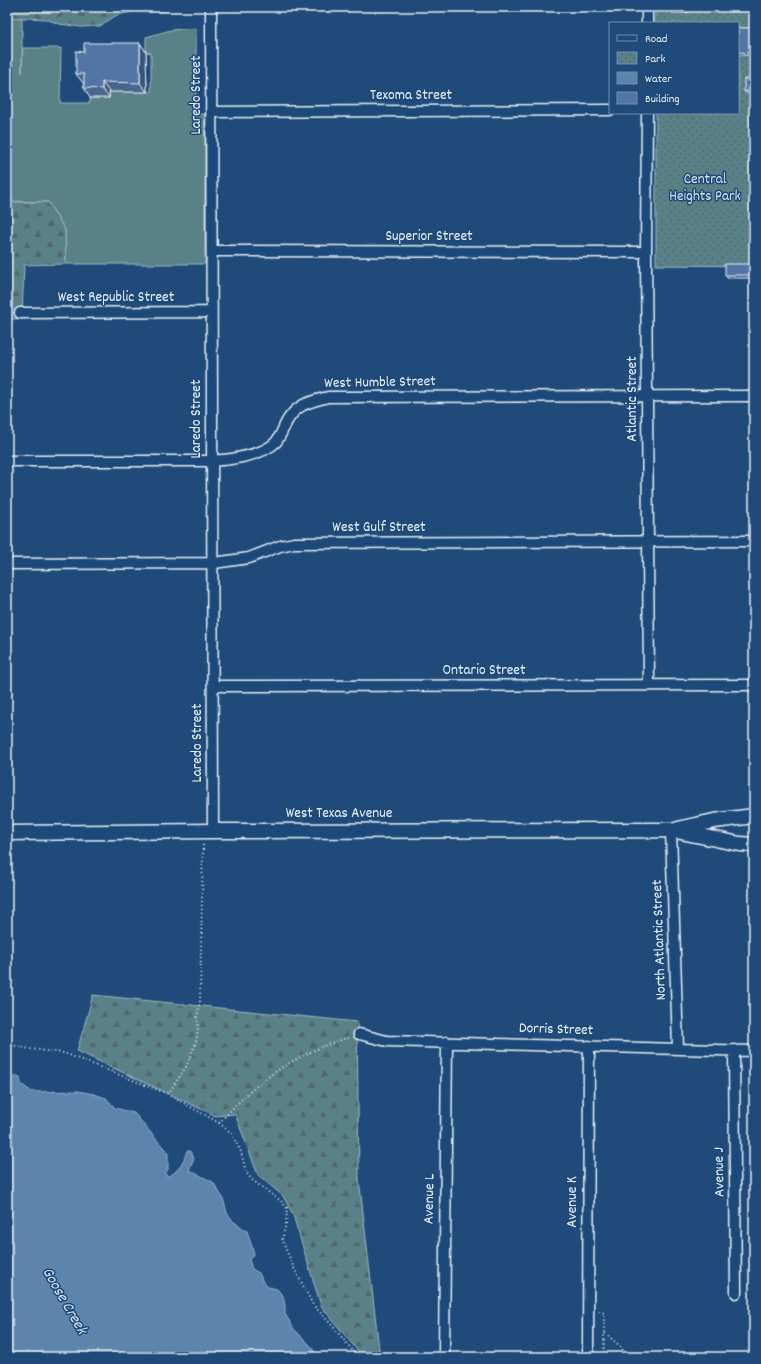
<svg xmlns="http://www.w3.org/2000/svg" width="761" height="1364" font-family="Dekko,sans-serif">
	<style>
		.grass { fill: #5a8187; stroke: #a1b9c0 }
		.forest { fill: url(#forest-firs); stroke: #a1b9c0 }
		.park { fill: url(#park-dots); stroke: #a1b9c0 }
		.water { fill: #5d84ad; stroke: #95b0cb }
		.lines { fill: none; stroke-linecap: round; stroke-linejoin: round }
		.street-casing { stroke: #e8f1f8; stroke-width: 13 }
		.secondary-casing { stroke: #e8f1f8; stroke-width: 17 }
		.path { stroke: #e8f1f8; stroke-width: 2; stroke-dasharray: 1 3; stroke-linecap: butt }
		.street { stroke: #1f4a7a; stroke-width: 10 }
		.secondary { stroke: #1f4a7a; stroke-width: 14 }
		.wall { fill: #47658e; stroke: #e8f1f8 }
		.shaded-wall { fill: #395274; stroke: #e8f1f8 }
		.building { fill: #5275a5; stroke: #e8f1f8 }
		.labels { text-anchor: middle; dominant-baseline: central; stroke-width: 3; stroke-linejoin: round; paint-order: stroke }
		.street-label { font-size: 15px; fill: #e8f1f8; stroke: #1f4a7a }
		.park-label { font-size: 15px; fill: #d3e0e7; stroke: #1f4a7a }
		.water-label { font-size: 16px; font-style: italic; fill: #d3e1ed; stroke: #1f4a7a }
	</style>
	<defs>
		<pattern id="forest-firs" width="22" height="20" patternUnits="userSpaceOnUse"><rect width="22" height="20" fill="#5a8187"/><path d="M5 1l3.5 6h-7zM16 11l3.5 6h-7z" fill="#51676c"/></pattern>
		<pattern id="park-dots" width="8" height="8" patternUnits="userSpaceOnUse"><rect width="8" height="8" fill="#5a8187"/><path d="M2 2h.1M6 6h.1" fill="none" stroke="#51676c" stroke-width="1.8" stroke-linecap="round"/></pattern>
	</defs>
	<rect width="100%" height="100%" fill="#1f4a7a"/>
	<filter id="ink" filterUnits="userSpaceOnUse"><feTurbulence type="fractalNoise" baseFrequency=".025" numOctaves="2"/><feDisplacementMap in="SourceGraphic" scale="8" xChannelSelector="R" yChannelSelector="G"/><feConvolveMatrix kernelMatrix="1 2 1 2 8 2 1 2 1" color-interpolation-filters="sRGB"/></filter>
	<g filter="url(#ink)">
		<path class="grass" d="M 7,17 L 22,18 L 22,73 L 23,48 L 61,48 L 60,103 L 90,103 L 90,98 L 109,98 L 109,92 L 151,92 L 151,53 L 146,52 L 146,37 L 171,30 L 196,28 L 196,114 L 205,114 L 205,264 L 66,264 L 65,230 L 48,202 L 7,201 Z"/>
		<path class="forest" d="M 7,7 L 168,7 L 168,11 L 145,12 L 136,11 L 117,15 L 100,26 L 81,27 L 60,24 L 45,19 L 7,17 Z
			M 7,202 L 48,202 L 65,230 L 66,264 L 24,265 L 22,319 L 7,319 Z
			M 93,995 L 357,1022 L 359,1179 L 380,1357 L 363,1357 L 321,1306 L 293,1215 L 283,1196 L 258,1175 L 235,1114 L 216,1116 L 77,1051 Z"/>
		<path class="park" d="M 655,7 L 754,7 L 754,266 L 656,265 L 656,113 L 738,113 L 738,23 L 655,23 Z"/>
		<path class="water" d="M 15,1075 L 20,1077 L 21,1084 L 32,1092 L 78,1091 L 94,1094 L 106,1098 L 115,1108 L 134,1113 L 168,1153 L 168,1170 L 165,1173 L 167,1176 L 169,1176 C 178,1172 184,1161 187,1151 L 190,1151 L 194,1158 L 189,1170 L 213,1182 L 223,1198 L 227,1213 L 233,1221 L 247,1231 L 254,1253 L 249,1260 L 252,1269 L 259,1273 L 263,1282 L 268,1287 L 277,1289 L 283,1296 L 285,1306 L 285,1314 L 294,1329 L 309,1344 L 318,1357 L 7,1357 L 7,1081 L 12,1080 Z"/>
		<g class="lines">
			<defs>
				<path id="street" d="M 211,7 L 213,831
					M 647,7 L 647,23
					M 212,112 L 610,110
					M 647,113 L 646,252 L 649,685
					M 212,251 L 646,252
					M 20,313 L 211,312
					M 7,461 L 203,461 C 223,461 261,457 276,442 C 280,437 283,429 286,423 C 296,404 309,402 328,397 L 754,396
					M 7,564 L 214,563 L 249,558 L 280,546 L 294,543 L 754,541
					M 214,686 L 754,685
					M 671,830 L 678,1048
					M 359,1034 L 387,1041 L 754,1051
					M 734,1050 L 736,1293
					M 444,1356 L 447,1042
					M 588,1357 L 589,1046"/>
				<path id="secondary" d="M 678,829 L 714,821 L 754,816
					M 7,833 L 213,831 L 671,830 L 740,844 L 754,845"/>
			</defs>
			<use href="#street" class="street-casing"/>
			<use href="#secondary" class="secondary-casing"/>
			<path class="path" d="M 7,1044 L 30,1049 L 64,1053 L 168,1094 L 219,1123 L 231,1133 L 241,1152 L 246,1172 L 252,1180 L 281,1201 L 287,1208 L 286,1224 L 282,1240 L 294,1268 L 313,1305 L 329,1322 L 358,1357
				M 168,1094 L 186,1067 L 196,1042 L 198,1028 L 197,1016 L 200,1001 L 203,843
				M 219,1123 C 231,1110 244,1096 258,1085 C 284,1063 317,1047 350,1037
				M 599,1311 L 604,1313 L 604,1357
				M 605,1333 L 621,1347 L 627,1357"/>
			<use href="#street" class="street"/>
			<use href="#secondary" class="secondary"/>
		</g>
		<path class="wall" d="M 671,7 L 687,7 L 687,13 L 672,13 L 671,10 Z
			M 734,7 L 748,7 L 748,9 L 736,11 Z
			M 738,28 L 754,28 L 754,55 L 738,55 Z
			M 140,43 L 146,52 L 147,92 L 109,92 L 109,98 L 90,98 L 84,88 L 84,83 L 83,83 L 76,74 L 84,52 Z
			M 754,79 L 754,93 L 746,93 L 744,91 Z
			M 752,266 L 754,266 L 754,298 L 751,295 L 751,278 L 727,278 L 725,275 Z"/>
		<path class="shaded-wall" d="M 685,7 L 687,7 L 687,13 L 685,11 Z
			M 140,43 L 146,52 L 147,92 L 140,83 Z
			M 102,82 L 109,92 L 109,98 L 102,89 Z"/>
		<path class="building" d="M 671,7 L 685,7 L 685,11 L 671,10 Z
			M 734,7 L 744,7 L 734,9 Z
			M 738,28 L 754,28 L 754,53 L 738,52 Z
			M 84,43 L 140,43 L 140,83 L 102,82 L 102,89 L 84,88 L 84,74 L 76,74 L 76,51 L 84,52 Z
			M 744,79 L 754,79 L 754,91 L 744,91 Z
			M 725,264 L 751,264 L 751,266 L 754,266 L 754,295 L 751,295 L 751,275 L 725,275 Z"/>
	</g>
	<g class="labels">
		<g class="street-label">
			<text transform="translate(197 95) rotate(-90)">Laredo Street</text>
			<text x="411" y="96">Texoma Street</text>
			<text x="429" y="237">Superior Street</text>
			<text x="116" y="298">West Republic Street</text>
			<text transform="translate(380 383) rotate(-1)">West Humble Street</text>
			<text transform="translate(633 399) rotate(-90)">Atlantic Street</text>
			<text transform="translate(197 419) rotate(-90)">Laredo Street</text>
			<text x="379" y="528">West Gulf Street</text>
			<text x="484" y="671">Ontario Street</text>
			<text transform="translate(198 743) rotate(-90)">Laredo Street</text>
			<text x="339" y="814">West Texas Avenue</text>
			<text transform="translate(660 940) rotate(-92)">North Atlantic Street</text>
			<text transform="translate(556 1030) rotate(2)">Dorris Street</text>
			<text transform="translate(720 1172) rotate(-91)">Avenue J</text>
			<text transform="translate(430 1199) rotate(-89)">Avenue L</text>
			<text transform="translate(573 1202) rotate(-90)">Avenue K</text>
		</g>
		<g class="park-label">
			<text x="705" y="180">Central<tspan x="705" dy="17">Heights Park</tspan></text>
		</g>
		<g class="water-label">
			<text transform="translate(64 1301) rotate(60)">Goose Creek</text>
		</g>
	</g>
	<rect width="761" height="1364" fill="none" stroke="#1f4a7a" stroke-width="24"/>
	<rect x="12" y="12" width="737" height="1340" fill="none" stroke="#e8f1f8" stroke-width="1.5" filter="url(#ink)"/>
	<rect x="609" y="22" width="130" height="92" fill="#1f4a7a" stroke="#6f8dac"/>
	<rect x="617" y="35" width="20" height="6" fill="#1f4a7a" stroke="#6f8dac"/>
	<text x="645" y="42" font-size="12" fill="#e8f1f8">Road</text>
	<rect x="617" y="52" width="20" height="12" fill="url(#park-dots)" stroke="#6f8dac"/>
	<text x="645" y="62" font-size="12" fill="#e8f1f8">Park</text>
	<rect x="617" y="72" width="20" height="12" fill="#5d84ad" stroke="#6f8dac"/>
	<text x="645" y="82" font-size="12" fill="#e8f1f8">Water</text>
	<rect x="617" y="92" width="20" height="12" fill="#5275a5" stroke="#6f8dac"/>
	<text x="645" y="102" font-size="12" fill="#e8f1f8">Building</text>
</svg>
